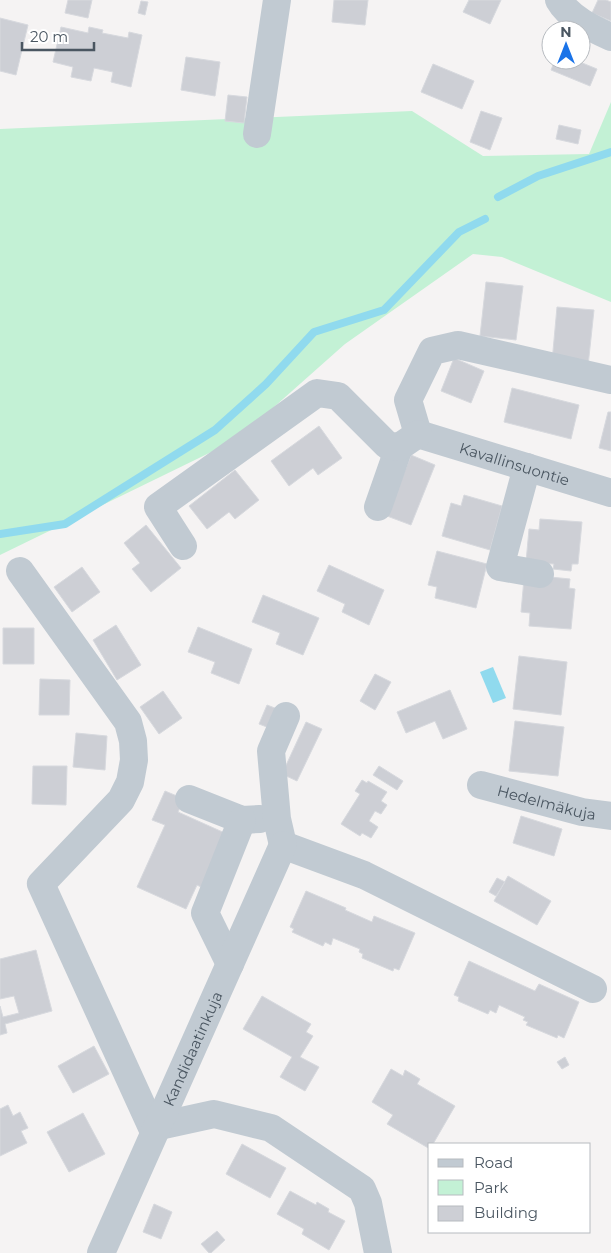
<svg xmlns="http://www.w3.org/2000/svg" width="611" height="1253" font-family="Montserrat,sans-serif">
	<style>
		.green { fill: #c3f1d5 }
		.water { fill: #90daee }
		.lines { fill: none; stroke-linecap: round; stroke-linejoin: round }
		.stream { stroke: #90daee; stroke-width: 8 }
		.building { fill: #cdcfd5; stroke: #d7d9de }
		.minor { stroke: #c1cad2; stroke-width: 28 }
		.labels { text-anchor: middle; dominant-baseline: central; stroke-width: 4.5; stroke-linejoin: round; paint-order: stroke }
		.street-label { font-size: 15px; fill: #4a5661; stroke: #fff }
	</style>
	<rect width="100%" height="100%" fill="#f5f3f3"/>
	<path class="green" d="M 611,102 L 611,302 L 502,257 L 473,254 L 345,344 L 238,439 L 0,555 L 0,129 L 412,111 L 483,156 L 589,154 Z"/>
	<path class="water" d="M 493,667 L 506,698 L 493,703 L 480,672 Z"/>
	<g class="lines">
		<path class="stream" d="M 498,197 L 538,176 L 611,152
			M 0,534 L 65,524 L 215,430 L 266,384 L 314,332 L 384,310 L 459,232 L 485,219"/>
	</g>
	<path class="building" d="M 68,0 L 92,0 L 88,18 L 65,13 Z
		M 334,0 L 368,0 L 365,25 L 332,22 Z
		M 469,0 L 501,0 L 490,24 L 463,12 Z
		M 598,0 L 606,0 L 611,2 L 611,21 L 592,13 Z
		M 141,1 L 148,2 L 145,15 L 138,13 Z
		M 0,18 L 28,25 L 16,75 L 0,71 Z
		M 61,27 L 88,33 L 89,27 L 103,30 L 102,33 L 128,38 L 129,32 L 142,35 L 131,87 L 111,82 L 113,72 L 94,68 L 91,81 L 71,77 L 73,67 L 53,62 Z
		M 186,57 L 220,62 L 215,96 L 181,90 Z
		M 555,60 L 575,60 L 597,69 L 590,86 L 551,70 Z
		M 433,64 L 474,81 L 462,109 L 421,92 Z
		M 228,95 L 247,97 L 244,123 L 225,121 Z
		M 481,111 L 502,118 L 490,150 L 470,142 Z
		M 559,125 L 581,130 L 578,144 L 556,139 Z
		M 486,282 L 523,286 L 516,340 L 480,336 Z
		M 557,307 L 594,310 L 588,366 L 552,362 Z
		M 454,358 L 484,371 L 471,403 L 441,391 Z
		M 512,388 L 579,405 L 571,439 L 504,422 Z
		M 608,412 L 611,412 L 611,451 L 599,448 Z
		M 319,426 L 342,458 L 318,475 L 313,468 L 289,486 L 271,461 Z
		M 411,455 L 435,465 L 411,525 L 387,516 Z
		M 235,470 L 259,500 L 235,519 L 229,512 L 207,529 L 189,506 Z
		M 464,495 L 502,506 L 490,550 L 442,536 L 451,503 L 461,506 Z
		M 540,519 L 582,522 L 578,564 L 572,564 L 571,571 L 553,569 L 554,564 L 526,562 L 529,529 L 539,530 Z
		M 146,525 L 181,568 L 151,592 L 132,569 L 140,563 L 124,543 Z
		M 437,551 L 487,564 L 476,608 L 435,598 L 437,587 L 428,585 Z
		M 329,565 L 384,590 L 369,625 L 342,612 L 345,604 L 317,591 Z
		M 82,567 L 100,592 L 72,612 L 54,587 Z
		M 550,577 L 570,579 L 569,588 L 575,589 L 571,629 L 529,626 L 530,613 L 521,612 L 524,579 Z
		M 263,595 L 319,618 L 303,655 L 276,644 L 280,633 L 252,622 Z
		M 116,625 L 141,665 L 117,680 L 93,640 Z
		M 198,627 L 252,649 L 239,684 L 211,673 L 215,662 L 188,652 Z
		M 3,628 L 34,628 L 34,664 L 3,664 Z
		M 519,656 L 567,662 L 561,715 L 513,709 Z
		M 375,674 L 391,682 L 375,710 L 360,701 Z
		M 40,679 L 70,680 L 69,715 L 39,715 Z
		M 450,690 L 467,729 L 443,739 L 435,721 L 406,733 L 397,712 Z
		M 163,691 L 182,718 L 159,734 L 140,707 Z
		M 267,705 L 280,710 L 272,729 L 259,724 Z
		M 515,721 L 564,727 L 558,776 L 509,771 Z
		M 306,722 L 322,729 L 297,781 L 282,774 Z
		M 76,733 L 107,736 L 105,770 L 73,767 Z
		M 33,766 L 67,766 L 66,805 L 32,804 Z
		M 379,766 L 403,781 L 397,790 L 373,775 Z
		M 362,780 L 367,783 L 368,781 L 387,792 L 381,801 L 387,805 L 381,814 L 375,811 L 369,821 L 378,827 L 371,838 L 362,833 L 360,836 L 341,824 L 360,794 L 355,791 Z
		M 165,791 L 184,799 L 178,812 L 227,834 L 203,888 L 197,885 L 186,909 L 137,887 L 165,825 L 152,820 Z
		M 521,816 L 562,829 L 554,856 L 513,843 Z
		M 508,876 L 551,901 L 537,925 L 494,901 Z
		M 497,878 L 505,882 L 496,896 L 489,892 Z
		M 306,891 L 346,908 L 345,910 L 372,922 L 374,916 L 415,933 L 399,970 L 394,968 L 393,971 L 362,958 L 363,954 L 359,952 L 360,949 L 333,938 L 331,945 L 325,942 L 323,946 L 292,932 L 294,929 L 290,927 Z
		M 36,950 L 52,1011 L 5,1024 L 7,1033 L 0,1035 L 0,1006 L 3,1017 L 19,1013 L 14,996 L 0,999 L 0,959 Z
		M 469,961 L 535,991 L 539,984 L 579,1002 L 564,1038 L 558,1035 L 557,1038 L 526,1025 L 528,1022 L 523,1020 L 525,1017 L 499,1005 L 496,1013 L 490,1010 L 488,1014 L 458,1001 L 459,997 L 454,995 Z
		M 262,996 L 311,1024 L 306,1032 L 313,1036 L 300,1057 L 319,1067 L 305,1091 L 280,1077 L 292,1057 L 243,1029 Z
		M 94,1046 L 109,1074 L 73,1093 L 58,1066 Z
		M 565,1057 L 569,1065 L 562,1069 L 557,1062 Z
		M 391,1069 L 403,1076 L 405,1070 L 420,1079 L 417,1084 L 455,1106 L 433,1144 L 430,1144 L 430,1149 L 387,1124 L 393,1115 L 372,1102 Z
		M 8,1105 L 13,1116 L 20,1112 L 28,1128 L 21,1131 L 27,1143 L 0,1156 L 0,1109 Z
		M 83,1113 L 105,1154 L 69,1172 L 47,1132 Z
		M 242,1144 L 286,1168 L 270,1198 L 226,1174 Z
		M 290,1191 L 316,1205 L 317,1202 L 329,1209 L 328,1212 L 345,1221 L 329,1250 L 302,1234 L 304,1229 L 277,1214 Z
		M 154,1204 L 172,1212 L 161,1239 L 143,1232 Z
		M 217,1231 L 225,1240 L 211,1253 L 209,1253 L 201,1244 Z"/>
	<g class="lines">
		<g class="minor">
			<path d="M 559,0 C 569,18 593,29 611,37"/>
			<path d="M 257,134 L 277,0"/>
			<path d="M 418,434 L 408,400 L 432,351 L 458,345 L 611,380"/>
			<path id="s1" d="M 418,434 L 611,493"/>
			<path d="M 527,467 L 500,567 L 540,574"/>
			<path d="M 378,507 L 399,447"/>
			<path d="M 183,546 L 158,507 L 317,393 L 338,396 L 387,445 L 399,447 L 418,434"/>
			<path d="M 20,571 L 128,722 L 133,741 L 134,760 L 130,782 L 121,800 L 41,884 L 154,1132"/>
			<path id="s2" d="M 481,785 L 582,812 L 611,816"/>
			<path d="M 189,799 L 242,820 L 260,819"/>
			<path d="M 283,845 L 364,875 L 593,989"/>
			<path d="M 283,845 L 277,819 L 271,751 L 286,716"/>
			<path d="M 230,964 L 205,913 L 242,820"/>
			<path d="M 159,1126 L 214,1114 L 271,1128 L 362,1189 L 368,1203 L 378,1253"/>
			<path id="s3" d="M 101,1253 L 283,845"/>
		</g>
	</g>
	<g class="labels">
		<g class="street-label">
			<text stroke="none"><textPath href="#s1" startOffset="101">Kavallinsuontie</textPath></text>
			<text stroke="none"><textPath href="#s2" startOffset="68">Hedelmäkuja</textPath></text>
			<text stroke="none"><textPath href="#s3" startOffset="224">Kandidaatinkuja</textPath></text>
		</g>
	</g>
	<rect x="428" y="1143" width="162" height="90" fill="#ffffff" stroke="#b7bbc0"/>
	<rect x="438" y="1159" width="25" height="8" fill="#c1cad2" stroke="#b7bbc0"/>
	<text x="474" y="1168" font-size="15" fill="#4a5661">Road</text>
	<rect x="438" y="1180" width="25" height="15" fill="#c3f1d5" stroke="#b7bbc0"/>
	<text x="474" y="1193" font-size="15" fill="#4a5661">Park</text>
	<rect x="438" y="1206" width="25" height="15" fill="#cdcfd5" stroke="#b7bbc0"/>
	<text x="474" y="1218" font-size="15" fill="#4a5661">Building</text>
	<g transform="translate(566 45)"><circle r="24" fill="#ffffff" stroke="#b7bbc0"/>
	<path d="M0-4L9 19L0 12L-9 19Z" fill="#1a73e8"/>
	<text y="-8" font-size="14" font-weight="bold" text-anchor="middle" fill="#4a5661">N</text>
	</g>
	<path d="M22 42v8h72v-8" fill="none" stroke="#4a5661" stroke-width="2.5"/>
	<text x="30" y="42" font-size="15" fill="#4a5661" stroke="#ffffff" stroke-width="4" paint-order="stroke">20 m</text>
</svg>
